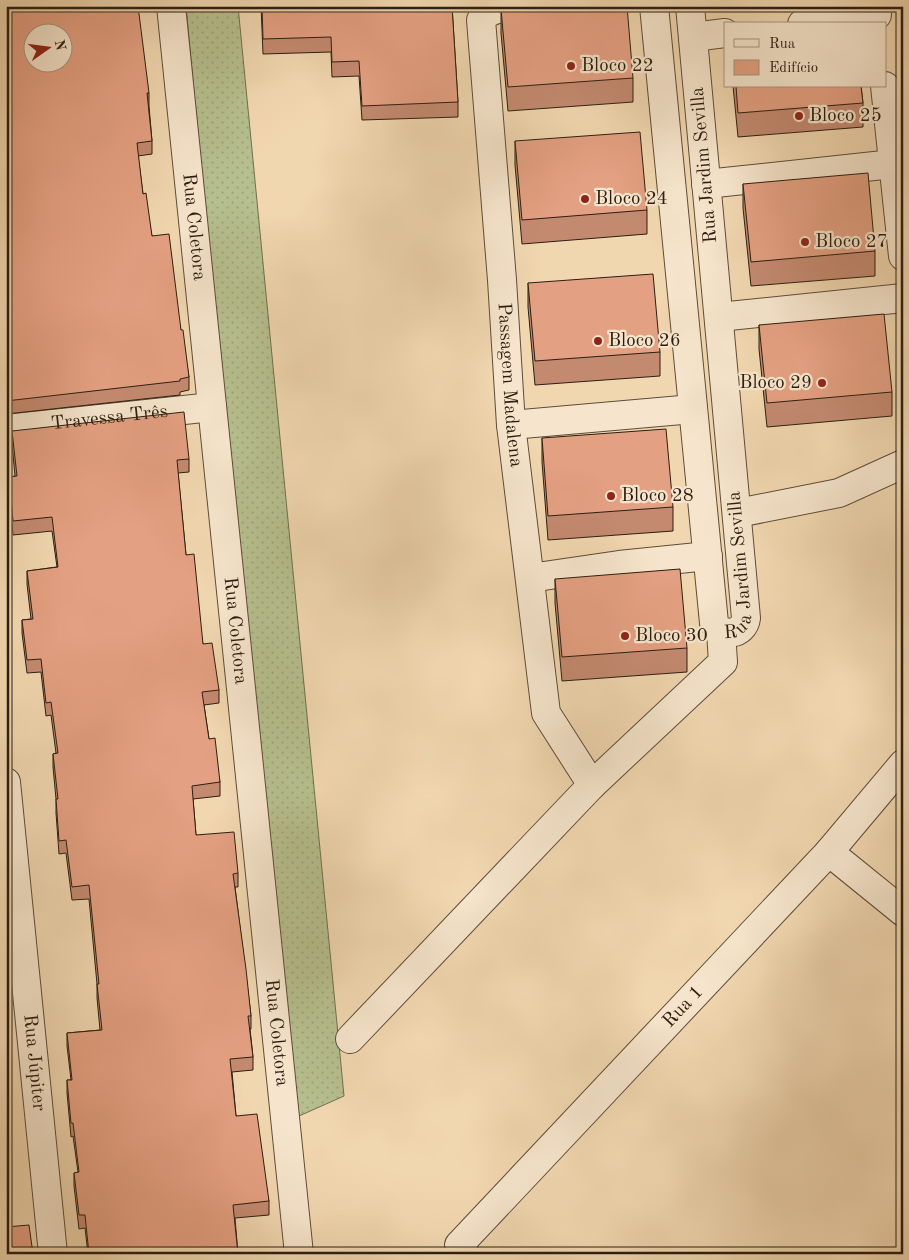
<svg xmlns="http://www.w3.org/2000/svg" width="909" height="1260" font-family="'Old Standard TT',serif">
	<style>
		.grass { fill: url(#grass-dots); stroke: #726e50 }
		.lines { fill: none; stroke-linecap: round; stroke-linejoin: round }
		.minor-casing { stroke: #5e4c39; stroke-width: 30 }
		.minor { stroke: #f6e5cc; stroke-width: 28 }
		.wall { fill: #c48a70; stroke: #2d1e11 }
		.building { fill: #e4a082; stroke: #2d1e11; fill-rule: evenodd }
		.poi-dot { fill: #8f2418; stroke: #f6e5cc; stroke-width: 2 }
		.labels { text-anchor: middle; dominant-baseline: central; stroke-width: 4.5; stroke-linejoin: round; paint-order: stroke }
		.poi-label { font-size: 19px; fill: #2d1e11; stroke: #f6e5cc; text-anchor: start }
		.street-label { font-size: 19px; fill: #2d1e11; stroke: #f6e5cc }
	</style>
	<defs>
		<pattern id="grass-dots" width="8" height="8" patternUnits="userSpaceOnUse" patternTransform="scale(1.25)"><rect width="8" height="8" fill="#b6bf8e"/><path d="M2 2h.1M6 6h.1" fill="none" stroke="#9da479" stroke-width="1.8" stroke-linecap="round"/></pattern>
	</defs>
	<rect width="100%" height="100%" fill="#f1d7b0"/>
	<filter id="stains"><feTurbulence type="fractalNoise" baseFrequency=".004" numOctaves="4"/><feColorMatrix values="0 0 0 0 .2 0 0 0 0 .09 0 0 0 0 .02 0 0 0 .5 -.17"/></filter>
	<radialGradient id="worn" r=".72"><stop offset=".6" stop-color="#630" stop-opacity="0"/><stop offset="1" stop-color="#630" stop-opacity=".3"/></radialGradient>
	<path class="grass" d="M 186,6 L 238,6 L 344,1096 L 290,1120 Z"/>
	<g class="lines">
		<defs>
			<g id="minor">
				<path id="s1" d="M 171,6 L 299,1254"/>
				<path id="s2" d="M 525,6 C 510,8 490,6 481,20 L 502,280 L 511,425 L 546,713 L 592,785"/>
				<path id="s3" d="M 654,6 L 714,623 C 721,638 744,635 746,618 L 690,6"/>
				<path d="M 802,24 L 877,15"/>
				<path d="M 693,37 L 725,33"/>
				<path d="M 885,86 L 903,256"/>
				<path d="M 706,184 L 893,164"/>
				<path d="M 719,317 L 903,298"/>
				<path d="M 511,425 L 693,409"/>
				<path id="s4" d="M 6,429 L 212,407"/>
				<path d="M 738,513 L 839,493 L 903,464"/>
				<path d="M 530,578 L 619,565 L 708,556"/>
				<path id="s5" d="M 6,782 L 53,1254"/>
				<path d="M 829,852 L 903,912"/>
				<path d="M 350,1039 L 592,785 L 723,662 L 721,632"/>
				<path id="s6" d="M 465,1254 L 459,1245 L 829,852 L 903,764"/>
			</g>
		</defs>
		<use href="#minor" class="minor-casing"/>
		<use href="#minor" class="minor"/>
	</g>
	<path class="wall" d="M 6,6 L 149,93 L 149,106 L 152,141 L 152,154 L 138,156 L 143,194 L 152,236 L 181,330 L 189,377 L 189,390 L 180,392 L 180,395 L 6,414 L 6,348 L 10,348 L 6,324 Z
		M 261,6 L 452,6 L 458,102 L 458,117 L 362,120 L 359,76 L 332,77 L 331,52 L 263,54 Z
		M 501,9 L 633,78 L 633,102 L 508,111 L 501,33 Z
		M 733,86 L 861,86 L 863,103 L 863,127 L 738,137 Z
		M 515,141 L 647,210 L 647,234 L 522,244 L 515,165 Z
		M 743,184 L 875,251 L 875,276 L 751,286 L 743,208 Z
		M 528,283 L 660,352 L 660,376 L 535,385 L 528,307 Z
		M 759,325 L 892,392 L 892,416 L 767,427 L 759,349 Z
		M 12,431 L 189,459 L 189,472 L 178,473 L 186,555 L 203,644 L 219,690 L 219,703 L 204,705 L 209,739 L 220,782 L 220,796 L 193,799 L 196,835 L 238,873 L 238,887 L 235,887 L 251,1016 L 251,1029 L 250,1029 L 253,1057 L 253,1070 L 232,1072 L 236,1116 L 269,1201 L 269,1215 L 235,1218 L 238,1254 L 88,1254 L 85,1228 L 79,1229 L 74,1186 L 74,1173 L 78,1172 L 73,1136 L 71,1137 L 67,1093 L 67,1080 L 71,1080 L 67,1046 L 67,1033 L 100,1030 L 97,998 L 97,984 L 89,899 L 72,900 L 66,853 L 59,854 L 56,813 L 56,799 L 53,767 L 53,754 L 56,753 L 51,715 L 46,716 L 41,672 L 27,673 L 22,633 L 22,620 L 31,619 L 27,584 L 27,571 L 57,567 L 52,531 L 13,535 L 9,490 L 9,477 L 15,476 L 12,444 Z
		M 542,438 L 673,507 L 673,531 L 548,540 L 542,462 Z
		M 555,579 L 687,648 L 687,672 L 562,681 L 555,603 Z"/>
	<path class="building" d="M 6,6 L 138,6 L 149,93 L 147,93 L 152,141 L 137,143 L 143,194 L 146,193 L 152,236 L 169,234 L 181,330 L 183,330 L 189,377 L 180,379 L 180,381 L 6,401 L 6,348 L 11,348 L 6,310 L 6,304 L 9,304 L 6,288 ZM 32,32 L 62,32 L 62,62 L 32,62 Z
		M 262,6 L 452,6 L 458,102 L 362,106 L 359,61 L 332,62 L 331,37 L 263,39 Z
		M 534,6 L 627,6 L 633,78 L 508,87 L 501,9 Z
		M 736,86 L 861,86 L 863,103 L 738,113 Z
		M 640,132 L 647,210 L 522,220 L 515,141 Z
		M 868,173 L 875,251 L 751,262 L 743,184 Z
		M 653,274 L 660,352 L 535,361 L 528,283 Z
		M 884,314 L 892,392 L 767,403 L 759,325 Z
		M 184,412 L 189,459 L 177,460 L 186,555 L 194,554 L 203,644 L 212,643 L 219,690 L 202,692 L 209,739 L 215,738 L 220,782 L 192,786 L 196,835 L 234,832 L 238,873 L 233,874 L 246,969 L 251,1016 L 248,1016 L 253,1057 L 230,1059 L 236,1116 L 257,1114 L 269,1201 L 233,1205 L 238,1254 L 193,1254 L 193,1250 L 152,1254 L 89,1254 L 85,1215 L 79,1215 L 74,1173 L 79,1172 L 73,1123 L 71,1123 L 67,1080 L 72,1080 L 67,1033 L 102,1030 L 97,984 L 99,984 L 89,885 L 72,887 L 66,840 L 59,841 L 56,799 L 58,799 L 53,754 L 58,753 L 51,702 L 46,703 L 41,659 L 27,660 L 22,620 L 33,619 L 27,571 L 58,567 L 52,517 L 13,521 L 9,477 L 17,476 L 12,431 Z
		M 666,429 L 673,507 L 548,516 L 542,438 Z
		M 680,569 L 687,648 L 562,657 L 555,579 Z
		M 29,1225 L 33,1254 L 6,1254 L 6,1227 Z"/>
	<g class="poi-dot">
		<circle cx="571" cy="66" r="5"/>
		<circle cx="799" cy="116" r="5"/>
		<circle cx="585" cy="199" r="5"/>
		<circle cx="805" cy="242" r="5"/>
		<circle cx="598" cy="341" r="5"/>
		<circle cx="822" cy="383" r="5"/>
		<circle cx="611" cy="496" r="5"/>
		<circle cx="625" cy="636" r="5"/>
	</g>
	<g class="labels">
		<g class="poi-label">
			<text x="581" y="66">Bloco 22</text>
			<text x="809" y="116">Bloco 25</text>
			<text x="595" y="199">Bloco 24</text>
			<text x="815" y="242">Bloco 27</text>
			<text x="608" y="341">Bloco 26</text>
			<text x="812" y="383" text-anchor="end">Bloco 29</text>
			<text x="621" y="496">Bloco 28</text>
			<text x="635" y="636">Bloco 30</text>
		</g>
		<g class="street-label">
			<text transform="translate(705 165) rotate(-95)">Rua Jardim Sevilla</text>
			<text stroke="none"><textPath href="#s1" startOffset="222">Rua Coletora</textPath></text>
			<text stroke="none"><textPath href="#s2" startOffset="414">Passagem Madalena</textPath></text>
			<text stroke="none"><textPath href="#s4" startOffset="104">Travessa Três</textPath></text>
			<text stroke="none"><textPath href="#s3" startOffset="712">Rua Jardim Sevilla</textPath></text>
			<text stroke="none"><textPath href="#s1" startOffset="628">Rua Coletora</textPath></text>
			<text stroke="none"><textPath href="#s6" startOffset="338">Rua 1</textPath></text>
			<text stroke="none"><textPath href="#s1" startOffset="1032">Rua Coletora</textPath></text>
			<text stroke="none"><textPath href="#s5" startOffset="282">Rua Júpiter</textPath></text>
		</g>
	</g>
	<rect width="909" height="1260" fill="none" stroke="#f1d7b0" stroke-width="25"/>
	<rect x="8" y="8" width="894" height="1245" fill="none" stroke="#2d1e11" stroke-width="2.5"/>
	<rect x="12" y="12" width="884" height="1235" fill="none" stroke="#2d1e11"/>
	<rect x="724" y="22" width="162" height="65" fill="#f6e5cc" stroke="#a69581"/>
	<rect x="734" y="39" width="25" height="8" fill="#f6e5cc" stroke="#a69581"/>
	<text x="769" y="48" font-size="15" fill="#2d1e11">Rua</text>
	<rect x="734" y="60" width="25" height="15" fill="#e4a082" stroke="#a69581"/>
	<text x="769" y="72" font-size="15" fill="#2d1e11">Edifício</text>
	<g transform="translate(48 48) rotate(76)"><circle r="24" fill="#f6e5cc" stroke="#a69581"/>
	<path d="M0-4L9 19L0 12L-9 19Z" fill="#8f2418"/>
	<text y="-8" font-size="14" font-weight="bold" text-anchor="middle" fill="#2d1e11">N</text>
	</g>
	<rect width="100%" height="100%" filter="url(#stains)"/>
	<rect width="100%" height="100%" fill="url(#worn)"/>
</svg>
